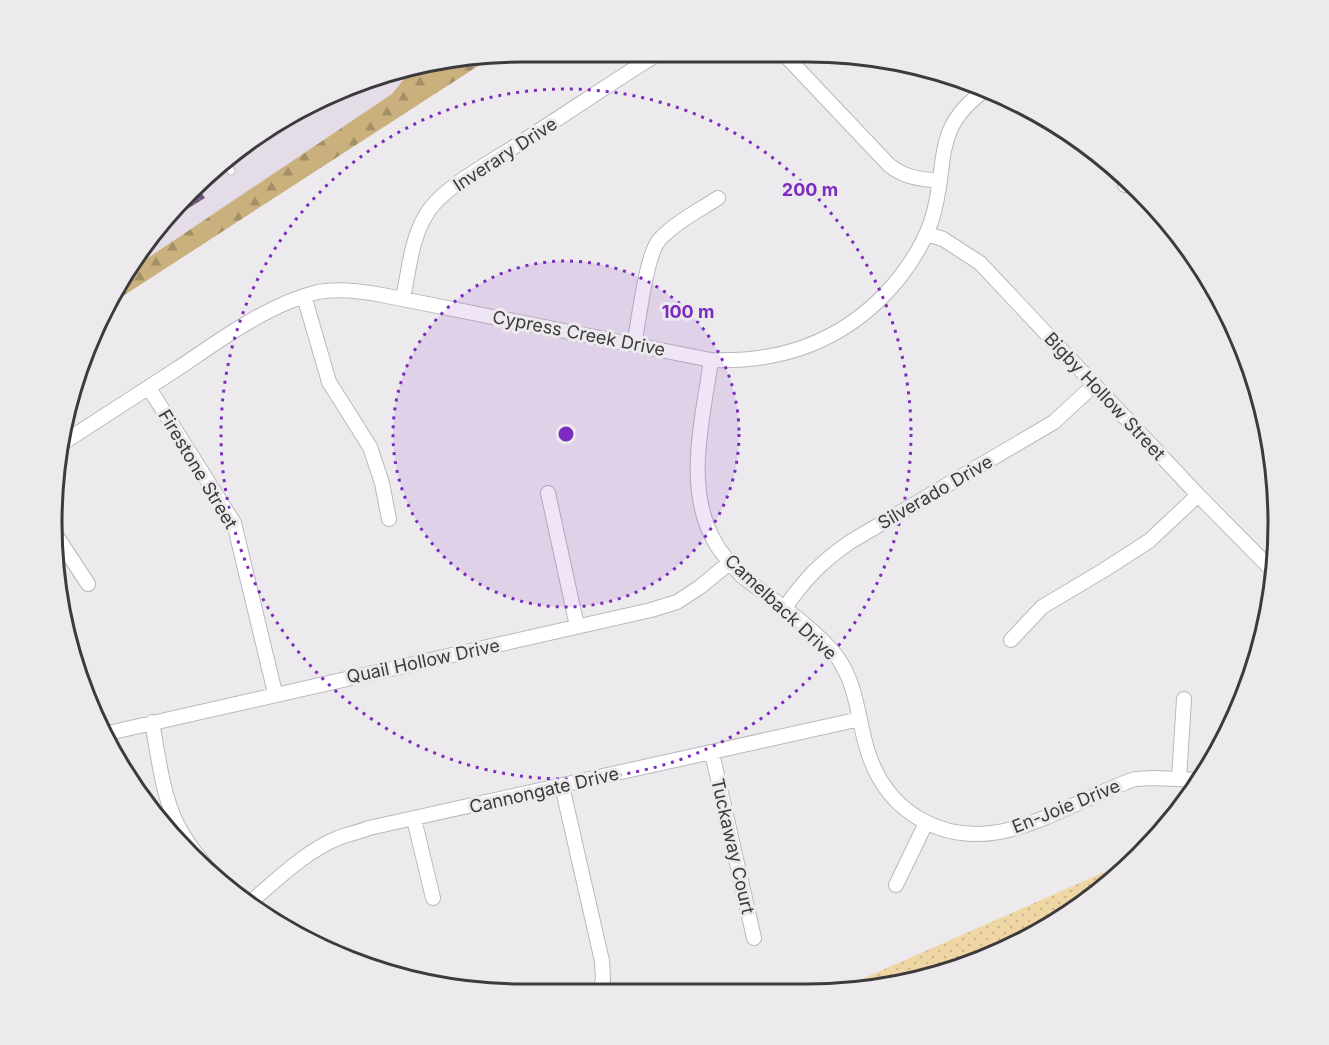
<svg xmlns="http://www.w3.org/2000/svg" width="1329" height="1045" font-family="Inter,sans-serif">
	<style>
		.built { fill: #e4dde8 }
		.grass { fill: url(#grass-dots) }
		.forest { fill: url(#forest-firs) }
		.building { fill: url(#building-back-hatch) }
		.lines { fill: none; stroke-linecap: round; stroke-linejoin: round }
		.lane-casing { stroke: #bbb8bd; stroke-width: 9 }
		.street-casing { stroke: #bbb8bd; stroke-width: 16 }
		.lane { stroke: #fff; stroke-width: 7 }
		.street { stroke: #fff; stroke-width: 14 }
		.ring { fill: none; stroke: #7b2cbf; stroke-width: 3; stroke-dasharray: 3 6 }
		.labels { text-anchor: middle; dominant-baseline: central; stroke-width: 6; stroke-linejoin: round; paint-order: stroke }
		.street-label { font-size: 18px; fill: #3c3a3c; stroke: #edeaee }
		.rim { fill: none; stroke: #3c3a3c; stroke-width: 3 }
		.centre { fill: #7b2cbf; stroke: #edeaee; stroke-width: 3 }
		.ring-label { font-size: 18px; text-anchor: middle; font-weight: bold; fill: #7b2cbf; stroke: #edeaee; stroke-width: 6; stroke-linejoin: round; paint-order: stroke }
	</style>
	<defs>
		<pattern id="grass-dots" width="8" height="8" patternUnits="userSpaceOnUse" patternTransform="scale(1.5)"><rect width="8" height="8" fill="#efd6a5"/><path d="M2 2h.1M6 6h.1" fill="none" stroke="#ceb88f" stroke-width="1.8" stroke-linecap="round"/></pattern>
		<pattern id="forest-firs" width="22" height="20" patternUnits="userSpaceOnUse" patternTransform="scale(1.5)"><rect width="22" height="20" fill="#c9b07c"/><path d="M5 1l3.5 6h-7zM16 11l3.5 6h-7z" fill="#a49067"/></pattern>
		<pattern id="building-back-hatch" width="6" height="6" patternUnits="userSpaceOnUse" patternTransform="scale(1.5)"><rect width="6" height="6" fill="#71547e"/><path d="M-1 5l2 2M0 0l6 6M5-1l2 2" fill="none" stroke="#867090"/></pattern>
	</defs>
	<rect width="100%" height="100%" fill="#edeaee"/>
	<path class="built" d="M 415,65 L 393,94 L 124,274 L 189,189 L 286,114 L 400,67 Z"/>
	<path class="grass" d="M 1134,859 L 1118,877 L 1043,931 L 958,969 L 838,993 L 830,993 Z"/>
	<path class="forest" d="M 495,55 L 106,307 L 114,287 L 124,274 L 392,94 L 415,65 Z"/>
	<path class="building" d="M 196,184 L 205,198 L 163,224 L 189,189 Z"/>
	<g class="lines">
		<defs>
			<path id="lane" d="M 225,161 L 231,171"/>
			<path id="street" d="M 782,52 L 889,165 C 905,178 920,179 940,181
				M 1125,185 L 1128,181
				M 927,234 L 943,239 L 980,263 L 1198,495 L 1274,572
				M 304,296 L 329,382 L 370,447 L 382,483 L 389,519
				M 403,298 C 409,271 411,239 426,215 C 441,188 493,161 520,143 C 567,113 614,81 662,51
				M 634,344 C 639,322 646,253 660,239 C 676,222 698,211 718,198
				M 711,360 C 703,419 683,489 716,544 C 723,556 733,566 742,576 C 770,598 824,634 841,663 C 859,692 858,726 870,758 C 890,813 942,842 999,832 C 1043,824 1091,794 1135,779 L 1154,778 L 1199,780
				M 149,388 L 234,523 L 275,693
				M 61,444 C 100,419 139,394 177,369 C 219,341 268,304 318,292 C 339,288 361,291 382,295 L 711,360 C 787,363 852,337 900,277 C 913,260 924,242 931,222 C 950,166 929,128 987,89
				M 548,493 L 577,626
				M 52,529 L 88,584
				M 784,609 C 804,580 821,562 850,542 L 1054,422 L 1094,385
				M 1011,640 L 1042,607 L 1104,570 L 1149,541 L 1198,495
				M 152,722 C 158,754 162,792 176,822 C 186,843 202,861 217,879
				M 104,734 L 651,610 L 677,602 L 700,587 L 729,563
				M 712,753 L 754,938
				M 1179,779 L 1184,699
				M 562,786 L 602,961 L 603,979 L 601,988
				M 414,819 L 433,898
				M 896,885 L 926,823
				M 248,904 C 276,881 304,852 338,838 C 348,834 359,832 369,828 L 860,719"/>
		</defs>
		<use href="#lane" class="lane-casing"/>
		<use href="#street" class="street-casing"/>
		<use href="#lane" class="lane"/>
		<use href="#street" class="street"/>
	</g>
	<circle cx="566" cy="434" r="173" fill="#7b2cbf" fill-opacity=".12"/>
	<g class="ring">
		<circle cx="566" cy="434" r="173"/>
		<circle cx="566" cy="434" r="345"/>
	</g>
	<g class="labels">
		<g class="street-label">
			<text transform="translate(505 154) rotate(-33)">Inverary Drive</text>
			<text transform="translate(579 333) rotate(11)">Cypress Creek Drive</text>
			<text transform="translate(1105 396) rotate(47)">Bigby Hollow Street</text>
			<text transform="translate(198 469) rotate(59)">Firestone Street</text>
			<text transform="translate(935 492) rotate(-30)">Silverado Drive</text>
			<text transform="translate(781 607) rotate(43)">Camelback Drive</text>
			<text transform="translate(423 661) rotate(-12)">Quail Hollow Drive</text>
			<text transform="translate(544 790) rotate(-13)">Cannongate Drive</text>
			<text transform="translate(1066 806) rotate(-22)">En-Joie Drive</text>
			<text transform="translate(733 846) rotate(77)">Tuckaway Court</text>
		</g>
	</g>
	<path d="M0 0H1329V1045H0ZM523 62H807A461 461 0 0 1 1268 523V523A461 461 0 0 1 807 984H523A461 461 0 0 1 62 523V523A461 461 0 0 1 523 62Z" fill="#edeaee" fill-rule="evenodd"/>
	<path class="rim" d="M523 62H807A461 461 0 0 1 1268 523V523A461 461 0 0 1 807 984H523A461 461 0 0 1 62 523V523A461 461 0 0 1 523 62Z"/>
	<circle cx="566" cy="434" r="9" class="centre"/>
	<g class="ring-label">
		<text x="810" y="196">200 m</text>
		<text x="688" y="318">100 m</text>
	</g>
</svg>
